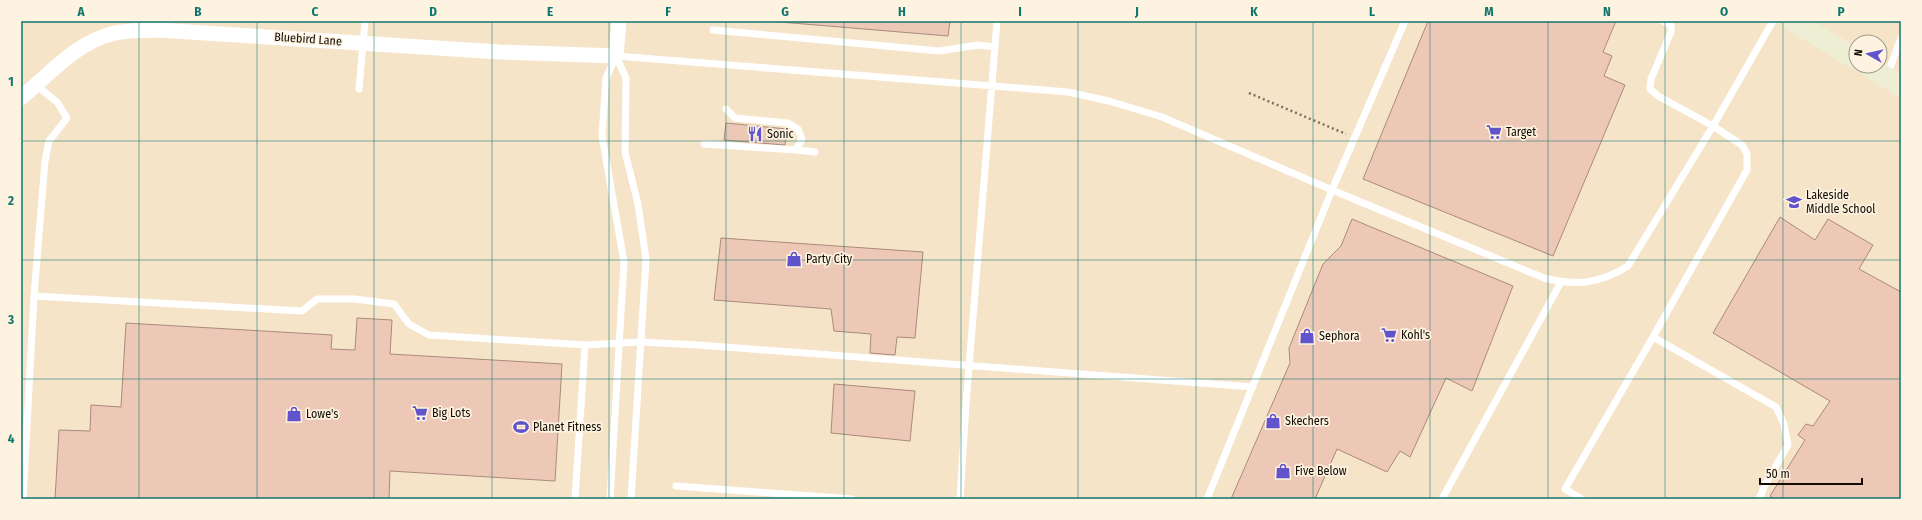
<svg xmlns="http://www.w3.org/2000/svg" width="1922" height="520" font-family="'Fira Sans Condensed',sans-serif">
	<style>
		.building { fill: #edc8b6; stroke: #a98b7c }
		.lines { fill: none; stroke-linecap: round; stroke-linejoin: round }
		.path { stroke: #7c705f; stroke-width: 2.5; stroke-dasharray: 2 3; stroke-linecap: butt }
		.lane { stroke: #fff; stroke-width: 7 }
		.street { stroke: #fff; stroke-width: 15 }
		.secondary { stroke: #edeed4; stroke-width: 21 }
		.grid { fill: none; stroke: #0f766e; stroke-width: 1; stroke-opacity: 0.55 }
		.labels { text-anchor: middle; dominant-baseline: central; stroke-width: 3.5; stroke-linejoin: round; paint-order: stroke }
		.street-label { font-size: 12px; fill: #110b04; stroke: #fef3e1 }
		.poi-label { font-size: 12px; fill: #110b04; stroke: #fef3e1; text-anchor: start }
		.neatline { fill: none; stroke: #0f766e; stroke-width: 1.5 }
		.grid-label { font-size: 13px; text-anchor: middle; font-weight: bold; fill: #0f766e }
	</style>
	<rect width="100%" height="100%" fill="#f6e4c8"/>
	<path class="building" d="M 768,21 L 950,21 L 948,36 Z
		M 1428,21 L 1616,21 L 1603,52 L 1612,56 L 1604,76 L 1625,85 L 1553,256 L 1363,179 Z
		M 726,123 L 787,129 L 785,145 L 724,140 Z
		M 1780,217 L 1815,240 L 1828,219 L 1873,245 L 1859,269 L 1901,292 L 1901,499 L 1775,499 L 1770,496 L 1805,440 L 1798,435 L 1806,424 L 1813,426 L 1830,401 L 1713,333 Z
		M 1352,219 L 1513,286 L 1472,391 L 1446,378 L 1410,457 L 1400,451 L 1387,472 L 1337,449 L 1315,499 L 1231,499 L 1290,363 L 1289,348 L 1323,264 L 1341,246 Z
		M 721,238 L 923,252 L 915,338 L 897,337 L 895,355 L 870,353 L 871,334 L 834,331 L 831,309 L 714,300 Z
		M 357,318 L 392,320 L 390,354 L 562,364 L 555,481 L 390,471 L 389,499 L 55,499 L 59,430 L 90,431 L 91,405 L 121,407 L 126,323 L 332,335 L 331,349 L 355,350 Z
		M 834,384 L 915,391 L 910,441 L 831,433 Z"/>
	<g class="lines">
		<path class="path" d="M 1249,93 L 1346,134"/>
		<path class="lane" d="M 1663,21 L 1671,25 L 1671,32 L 1651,79 L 1650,89 L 1658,96 L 1713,126 L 1742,145 L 1747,154 L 1747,170 L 1653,337 L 1776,407 L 1784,424 L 1788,445 L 1766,483 L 1759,499
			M 713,30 L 939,51 L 978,45 L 995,47
			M 616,56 L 1068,92 L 1109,101 L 1162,117 L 1332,190 L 1544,278 C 1577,286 1599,284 1628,266 L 1713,126 L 1773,21
			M 616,56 L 626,78 L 625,152 L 638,204 L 646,259 L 631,499
			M 1887,76 L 1901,38
			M 36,85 L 57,102 L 67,118 L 49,141 L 45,161 L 34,296 L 302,311 L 317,299 L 355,299 L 394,304 L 409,324 L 429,335 L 585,345 L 640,342 L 698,345 L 1253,387
			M 359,89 L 365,21
			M 704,144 L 796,150 L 802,139 L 798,129 L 788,123 L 735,118 L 726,109
			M 796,150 L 815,152
			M 676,486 L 852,499
			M 23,499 L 34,296
			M 575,499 L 585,345
			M 610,499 L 624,262 L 602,136 L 606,78 L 616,56
			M 960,499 L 966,404 L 997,21
			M 1207,499 L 1332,190 L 1405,21
			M 1442,499 L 1561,282
			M 1582,499 L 1565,489 L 1653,337"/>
		<path class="street" d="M 21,98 C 50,74 76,42 115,33 C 128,30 144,31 158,30 L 500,52 L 616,56 L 619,21"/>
		<path class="secondary" d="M 1793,21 L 1856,59
			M 1868,66 L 1901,86"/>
	</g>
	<path class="grid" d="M 139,21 L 139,499M 257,21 L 257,499M 374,21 L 374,499M 492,21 L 492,499M 609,21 L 609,499M 726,21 L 726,499M 844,21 L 844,499M 961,21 L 961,499M 1078,21 L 1078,499M 1196,21 L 1196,499M 1313,21 L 1313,499M 1430,21 L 1430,499M 1548,21 L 1548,499M 1665,21 L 1665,499M 1783,21 L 1783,499M 21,141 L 1901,141M 21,260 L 1901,260M 21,379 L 1901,379"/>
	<defs>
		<symbol id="supermarket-bare" viewBox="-9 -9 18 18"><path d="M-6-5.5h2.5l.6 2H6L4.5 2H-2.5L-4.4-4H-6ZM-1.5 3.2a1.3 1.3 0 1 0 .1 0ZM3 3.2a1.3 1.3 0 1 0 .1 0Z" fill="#6053cc" stroke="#fef3e1" stroke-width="2.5" paint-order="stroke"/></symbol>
		<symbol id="restaurant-bare" viewBox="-9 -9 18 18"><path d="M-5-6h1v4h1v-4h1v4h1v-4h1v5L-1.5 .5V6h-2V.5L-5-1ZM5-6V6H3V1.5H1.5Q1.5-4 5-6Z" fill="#6053cc" stroke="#fef3e1" stroke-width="2.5" paint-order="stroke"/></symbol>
		<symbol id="school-bare" viewBox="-9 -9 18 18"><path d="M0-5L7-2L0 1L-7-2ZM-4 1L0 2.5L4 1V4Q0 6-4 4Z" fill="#6053cc" stroke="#fef3e1" stroke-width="2.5" paint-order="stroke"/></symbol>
		<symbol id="shop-bare" viewBox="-9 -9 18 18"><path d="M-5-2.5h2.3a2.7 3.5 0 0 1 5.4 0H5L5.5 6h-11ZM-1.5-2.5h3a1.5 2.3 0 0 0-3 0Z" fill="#6053cc" stroke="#fef3e1" stroke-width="2.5" paint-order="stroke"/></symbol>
		<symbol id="stadium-bare" viewBox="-9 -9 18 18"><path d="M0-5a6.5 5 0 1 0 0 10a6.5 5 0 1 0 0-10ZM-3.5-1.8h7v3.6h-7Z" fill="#6053cc" stroke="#fef3e1" stroke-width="2.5" paint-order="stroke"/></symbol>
	</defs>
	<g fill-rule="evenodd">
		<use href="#supermarket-bare" x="1483" y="121" width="22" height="22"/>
		<use href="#restaurant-bare" x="744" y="123" width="22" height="22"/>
		<use href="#school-bare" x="1783" y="191" width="22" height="22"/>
		<use href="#shop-bare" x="783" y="248" width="22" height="22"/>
		<use href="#supermarket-bare" x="1378" y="324" width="22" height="22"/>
		<use href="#shop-bare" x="1296" y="325" width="22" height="22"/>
		<use href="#supermarket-bare" x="409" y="402" width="22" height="22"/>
		<use href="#shop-bare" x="283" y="403" width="22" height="22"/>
		<use href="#shop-bare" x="1262" y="410" width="22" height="22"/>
		<use href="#stadium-bare" x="510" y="416" width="22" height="22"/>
		<use href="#shop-bare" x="1272" y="460" width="22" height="22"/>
	</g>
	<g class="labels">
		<g class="street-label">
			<text transform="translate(308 39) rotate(4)">Bluebird Lane</text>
		</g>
		<g class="poi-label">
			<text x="1506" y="132">Target</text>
			<text x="767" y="134">Sonic</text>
			<text x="1806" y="195">Lakeside<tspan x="1806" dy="14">Middle School</tspan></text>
			<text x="806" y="259">Party City</text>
			<text x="1401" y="335">Kohl's</text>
			<text x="1319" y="336">Sephora</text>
			<text x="432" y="413">Big Lots</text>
			<text x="306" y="414">Lowe's</text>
			<text x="1285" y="421">Skechers</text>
			<text x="533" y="427">Planet Fitness</text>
			<text x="1295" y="471">Five Below</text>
		</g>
	</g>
	<rect width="1922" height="520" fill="none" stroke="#fef3e1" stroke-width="44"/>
	<g transform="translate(1868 54) rotate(278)"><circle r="19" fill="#fef3e1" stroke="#9f9689"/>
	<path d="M0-3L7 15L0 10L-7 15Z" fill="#6053cc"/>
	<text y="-6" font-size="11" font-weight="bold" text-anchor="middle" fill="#110b04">N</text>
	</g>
	<path d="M1760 478v6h102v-6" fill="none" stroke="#110b04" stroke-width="2"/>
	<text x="1766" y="478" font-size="12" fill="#110b04" stroke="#fef3e1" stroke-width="3" paint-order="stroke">50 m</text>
	<rect x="22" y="22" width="1878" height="476" class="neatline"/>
	<g class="grid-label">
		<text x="81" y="16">A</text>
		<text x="198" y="16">B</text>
		<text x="315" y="16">C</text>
		<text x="433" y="16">D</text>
		<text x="550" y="16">E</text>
		<text x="668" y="16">F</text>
		<text x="785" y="16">G</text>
		<text x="902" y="16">H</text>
		<text x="1020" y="16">I</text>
		<text x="1137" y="16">J</text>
		<text x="1254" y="16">K</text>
		<text x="1372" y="16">L</text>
		<text x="1489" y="16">M</text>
		<text x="1607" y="16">N</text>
		<text x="1724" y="16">O</text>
		<text x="1841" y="16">P</text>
		<text x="11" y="86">1</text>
		<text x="11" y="205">2</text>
		<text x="11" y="324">3</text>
		<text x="11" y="443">4</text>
	</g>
</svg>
